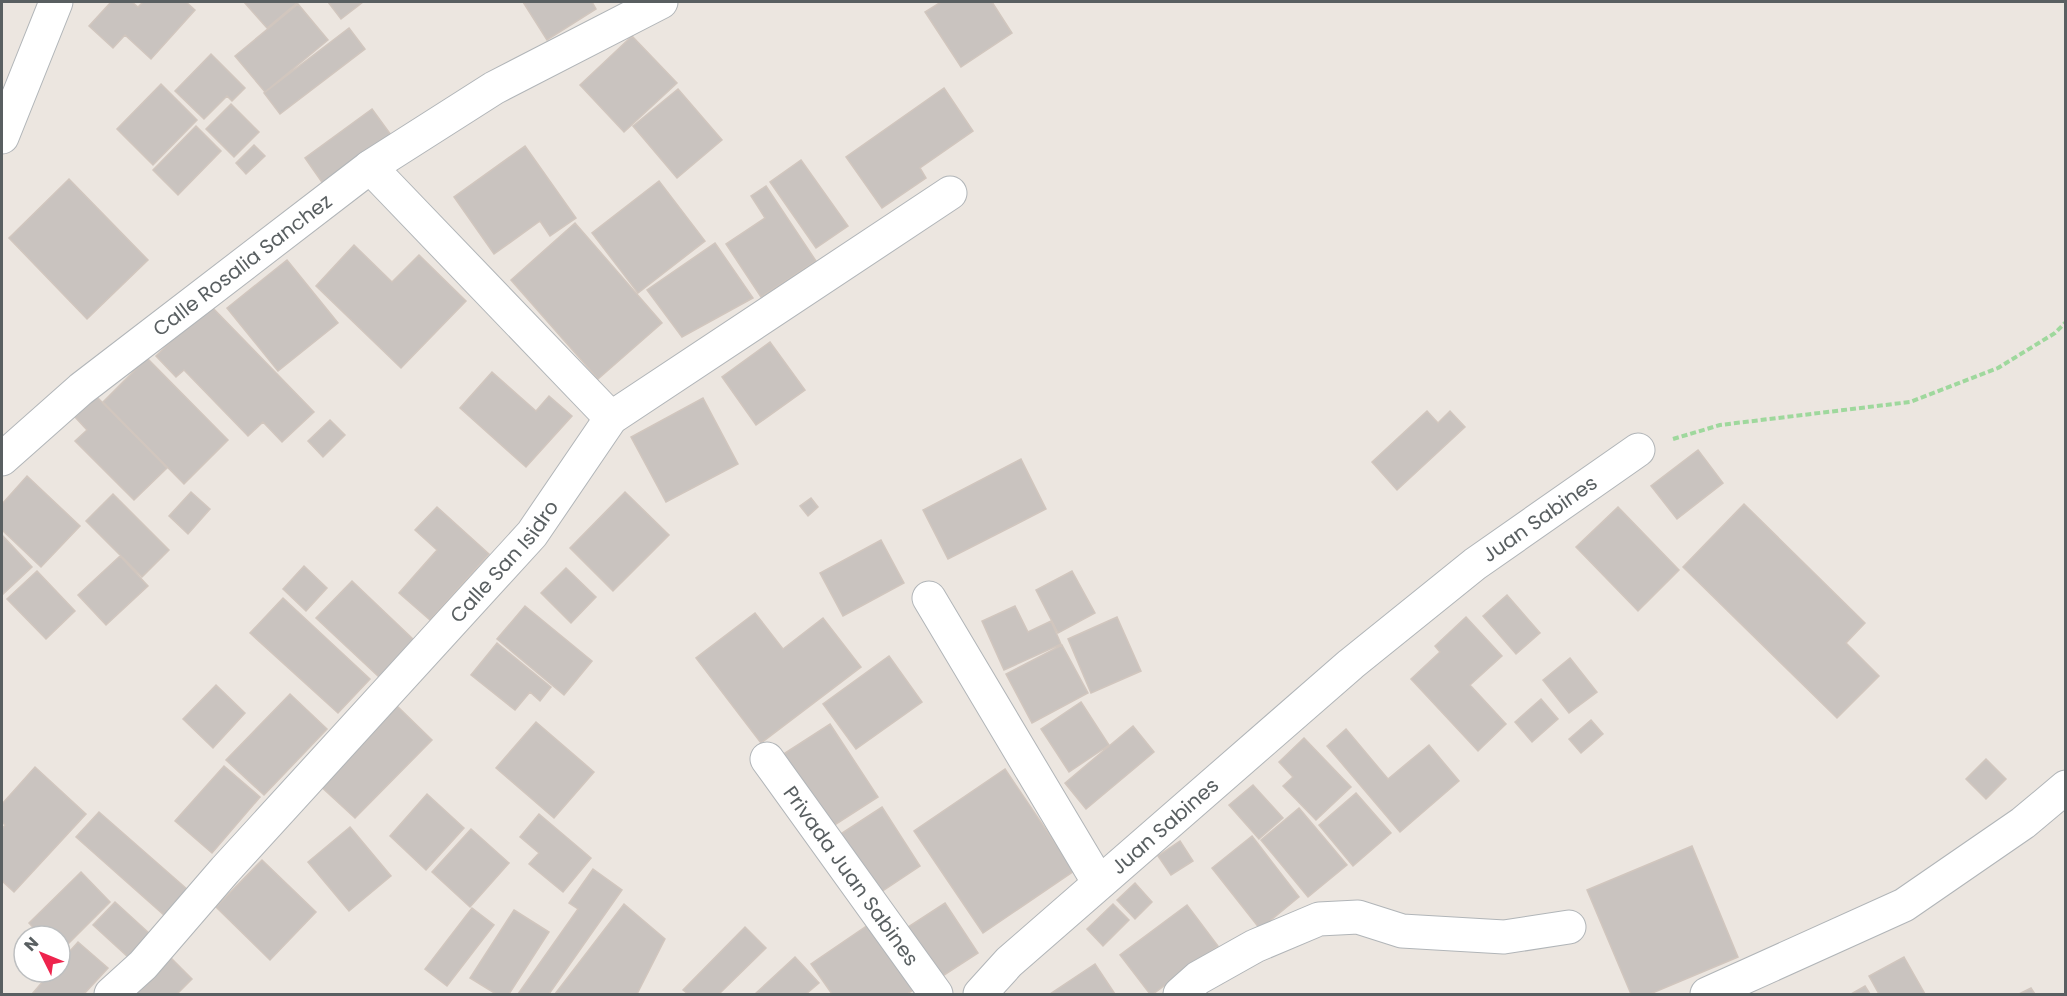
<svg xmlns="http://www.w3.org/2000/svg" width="2067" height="996" font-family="Poppins,sans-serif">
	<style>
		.building { fill: #c9c3bf; stroke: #d1c6be; stroke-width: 1.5 }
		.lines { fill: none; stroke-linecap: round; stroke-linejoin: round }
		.minor-casing { stroke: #b1b5b8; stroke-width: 35 }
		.path { stroke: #9fd89d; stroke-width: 4; stroke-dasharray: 6 3; stroke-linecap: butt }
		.minor { stroke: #fff; stroke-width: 33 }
		.labels { text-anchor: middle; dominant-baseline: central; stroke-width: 6; stroke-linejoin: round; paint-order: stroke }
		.street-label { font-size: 20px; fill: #595f61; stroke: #fff }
	</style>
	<rect width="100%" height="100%" fill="#ece6e0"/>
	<path class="building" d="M 111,2 L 132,2 L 138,7 L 143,2 L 186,2 L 195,10 L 151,59 L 125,35 L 113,48 L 89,26 Z
		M 244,2 L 298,2 L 267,28 Z
		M 328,2 L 363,2 L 341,19 Z
		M 523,2 L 592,2 L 596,9 L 547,40 Z
		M 941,2 L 992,2 L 1012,33 L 961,67 L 925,12 Z
		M 298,4 L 328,40 L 265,92 L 235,56 Z
		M 349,28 L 365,49 L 280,114 L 264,93 Z
		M 632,36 L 677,83 L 624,132 L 580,85 Z
		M 211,54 L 245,88 L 232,101 L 227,96 L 204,119 L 175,91 Z
		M 161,84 L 197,120 L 153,165 L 117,129 Z
		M 944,88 L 973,131 L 920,168 L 926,178 L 882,208 L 846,157 Z
		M 678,89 L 722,140 L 677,178 L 633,126 Z
		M 231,104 L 259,132 L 234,157 L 206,129 Z
		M 372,109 L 394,139 L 326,188 L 305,158 Z
		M 196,126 L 221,151 L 178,195 L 153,170 Z
		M 254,145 L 265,156 L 246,174 L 236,163 Z
		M 525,146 L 576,218 L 550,236 L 540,221 L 494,254 L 454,197 Z
		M 801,160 L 848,226 L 816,248 L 770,182 Z
		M 69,179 L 148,260 L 87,319 L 9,238 Z
		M 659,181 L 705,241 L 638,293 L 592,233 Z
		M 766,186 L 816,261 L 761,297 L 726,244 L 765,218 L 751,196 Z
		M 575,223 L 662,323 L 598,379 L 511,280 Z
		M 715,243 L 753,298 L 682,337 L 647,290 Z
		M 354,245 L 392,282 L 419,255 L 466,301 L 401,368 L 316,286 Z
		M 287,260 L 338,323 L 278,371 L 227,308 Z
		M 209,304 L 314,412 L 282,442 L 263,422 L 248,436 L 184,370 L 176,377 L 156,356 Z
		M 770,342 L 805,390 L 756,425 L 722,377 Z
		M 147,358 L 228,440 L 184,484 L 103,402 Z
		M 492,372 L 536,411 L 549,396 L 572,416 L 526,467 L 460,408 Z
		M 96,396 L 167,468 L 134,500 L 75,441 L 87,430 L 75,417 Z
		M 703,398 L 738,464 L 666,502 L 631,437 Z
		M 1427,411 L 1438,423 L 1450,411 L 1465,427 L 1397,490 L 1372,462 Z
		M 330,420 L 345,435 L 323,457 L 308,441 Z
		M 1698,450 L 1723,483 L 1677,519 L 1651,486 Z
		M 1021,459 L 1046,509 L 948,559 L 923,510 Z
		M 27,476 L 80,526 L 41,567 L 2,530 L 2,504 Z
		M 191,492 L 210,509 L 188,534 L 169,516 Z
		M 625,492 L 669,535 L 613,591 L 570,548 Z
		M 113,494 L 169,550 L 142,577 L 86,521 Z
		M 811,498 L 818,507 L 808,516 L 800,506 Z
		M 1744,504 L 1865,623 L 1846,643 L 1879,676 L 1837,718 L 1683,567 Z
		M 437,507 L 489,554 L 430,620 L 399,593 L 437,550 L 415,530 Z
		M 1618,507 L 1679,570 L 1638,611 L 1576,547 Z
		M 2,535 L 32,567 L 2,595 Z
		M 881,540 L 904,583 L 843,616 L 820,573 Z
		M 120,556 L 148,586 L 106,625 L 78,595 Z
		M 304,566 L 327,588 L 306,611 L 283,589 Z
		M 566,568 L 596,597 L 571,623 L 541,593 Z
		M 37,571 L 75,611 L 46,639 L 7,599 Z
		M 1072,571 L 1095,613 L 1058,633 L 1036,590 Z
		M 352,581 L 414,640 L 379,677 L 316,618 Z
		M 1507,595 L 1540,633 L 1516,654 L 1483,616 Z
		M 283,598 L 370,679 L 338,713 L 250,633 Z
		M 525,606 L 592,661 L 564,695 L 497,639 Z
		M 1015,606 L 1028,632 L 1051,621 L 1061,644 L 1004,670 L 982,621 Z
		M 755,613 L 783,649 L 823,618 L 861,667 L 761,743 L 696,658 Z
		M 1117,617 L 1141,671 L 1091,693 L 1068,639 Z
		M 1466,617 L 1502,656 L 1470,685 L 1506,724 L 1478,751 L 1411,679 L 1440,652 L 1435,646 Z
		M 497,643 L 551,687 L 540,701 L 530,692 L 515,710 L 471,675 Z
		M 1062,645 L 1088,693 L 1032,723 L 1006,674 Z
		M 889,656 L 922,702 L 856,749 L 823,704 Z
		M 1570,658 L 1597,692 L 1569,713 L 1543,680 Z
		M 216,685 L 245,713 L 213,748 L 183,719 Z
		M 290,694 L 327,729 L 264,795 L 226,760 Z
		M 1541,699 L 1558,719 L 1532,742 L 1515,722 Z
		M 1081,702 L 1109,745 L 1069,772 L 1041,729 Z
		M 394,703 L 432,740 L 355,818 L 317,783 Z
		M 1591,720 L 1603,734 L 1581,753 L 1569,739 Z
		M 536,722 L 594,772 L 554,818 L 496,768 Z
		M 830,724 L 878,797 L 830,828 L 782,755 Z
		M 1133,726 L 1154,752 L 1086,809 L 1065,783 Z
		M 1346,729 L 1388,779 L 1429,745 L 1459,781 L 1400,832 L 1327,746 Z
		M 1304,738 L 1351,787 L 1316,820 L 1283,786 L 1293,777 L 1279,762 Z
		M 1986,759 L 2006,779 L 1986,799 L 1966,779 Z
		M 224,766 L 260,797 L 212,853 L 175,821 Z
		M 35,767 L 86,814 L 14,892 L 2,881 L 2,829 L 5,825 L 2,822 L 2,804 Z
		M 1005,769 L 1074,871 L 983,933 L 914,831 Z
		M 1253,785 L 1283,818 L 1259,839 L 1229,805 Z
		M 1356,793 L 1391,833 L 1353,866 L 1319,825 Z
		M 427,794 L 464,828 L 426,870 L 390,836 Z
		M 882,807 L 920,866 L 875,896 L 836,837 Z
		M 1299,808 L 1347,865 L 1308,897 L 1261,840 Z
		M 99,812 L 188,890 L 165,916 L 76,837 Z
		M 539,814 L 591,858 L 563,892 L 529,864 L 539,853 L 520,837 Z
		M 350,827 L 391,876 L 349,911 L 308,862 Z
		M 471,829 L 509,863 L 470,907 L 432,872 Z
		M 1252,836 L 1299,897 L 1260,929 L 1212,868 Z
		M 1180,841 L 1193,861 L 1171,875 L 1158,856 Z
		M 1692,846 L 1738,957 L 1650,994 L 1631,994 L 1587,890 Z
		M 262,860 L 316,912 L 270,960 L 216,907 Z
		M 593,869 L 622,890 L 549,994 L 518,994 L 578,909 L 569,903 Z
		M 81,872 L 110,902 L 60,952 L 60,936 L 41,936 L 29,923 Z
		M 1135,883 L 1152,902 L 1135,919 L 1117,900 Z
		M 115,902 L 150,934 L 129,958 L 93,925 Z
		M 945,903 L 978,953 L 935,981 L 902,931 Z
		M 624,904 L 665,939 L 637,994 L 555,994 Z
		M 1113,904 L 1129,920 L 1103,946 L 1087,929 Z
		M 1187,905 L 1218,946 L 1153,994 L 1150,994 L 1120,955 Z
		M 472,908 L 494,925 L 447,986 L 425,969 Z
		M 514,910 L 549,932 L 509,994 L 496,994 L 470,978 Z
		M 868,925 L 913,990 L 907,994 L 832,994 L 811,964 Z
		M 745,927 L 766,948 L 719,994 L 688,994 L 683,990 Z
		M 78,942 L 108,968 L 84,994 L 32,994 L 51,972 L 60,972 L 60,962 Z
		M 167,954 L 192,979 L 177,994 L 127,994 Z
		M 795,957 L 819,983 L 806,994 L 755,994 Z
		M 1904,957 L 1925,994 L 1879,994 L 1869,976 Z
		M 1095,964 L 1115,994 L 1050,994 Z
		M 1865,986 L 1870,994 L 1851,994 Z
		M 2031,988 L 2035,994 L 2019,994 Z"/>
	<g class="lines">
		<defs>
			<g id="minor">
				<path d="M 2,137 L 56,2"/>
				<path d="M 370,167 L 611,418"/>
				<path id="s1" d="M 2,459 L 81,389 L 370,167 L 494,88 L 661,2"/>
				<path d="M 929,598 L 1099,883"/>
				<path id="s2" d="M 767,759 L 936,994"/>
				<path id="s3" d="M 111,994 L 143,965 L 225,870 L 532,534 L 611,418 L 950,193"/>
				<path id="s4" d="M 980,994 L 1009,962 L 1351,664 L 1475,564 L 1638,450"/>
				<path d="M 1180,994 L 1198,978 L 1255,946 L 1319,919 L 1358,917 L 1402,931 L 1504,937 L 1569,927"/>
				<path d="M 1707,994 L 1904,905 L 2023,823 L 2066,787"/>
			</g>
		</defs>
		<use href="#minor" class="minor-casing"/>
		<path class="path" d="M 1673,439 L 1720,425 L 1910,402 L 1998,368 L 2055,333 L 2066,322"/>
		<use href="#minor" class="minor"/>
	</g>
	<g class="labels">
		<g class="street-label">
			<text stroke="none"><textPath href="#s1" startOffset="309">Calle Rosalia Sanchez</textPath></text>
			<text stroke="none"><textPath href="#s4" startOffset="735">Juan Sabines</textPath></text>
			<text stroke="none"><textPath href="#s3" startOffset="585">Calle San Isidro</textPath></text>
			<text stroke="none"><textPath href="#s4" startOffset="250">Juan Sabines</textPath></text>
			<text stroke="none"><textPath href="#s2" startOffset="144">Privada Juan Sabines</textPath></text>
		</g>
	</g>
	<rect width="2067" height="996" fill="none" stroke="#595f61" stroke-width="6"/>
	<g transform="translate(42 954) rotate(313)"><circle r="28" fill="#ffffff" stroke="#bdbfc0" stroke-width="1.5"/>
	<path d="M0-4.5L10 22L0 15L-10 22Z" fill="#ee244d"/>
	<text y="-9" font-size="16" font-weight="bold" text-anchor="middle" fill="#595f61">N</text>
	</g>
</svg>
